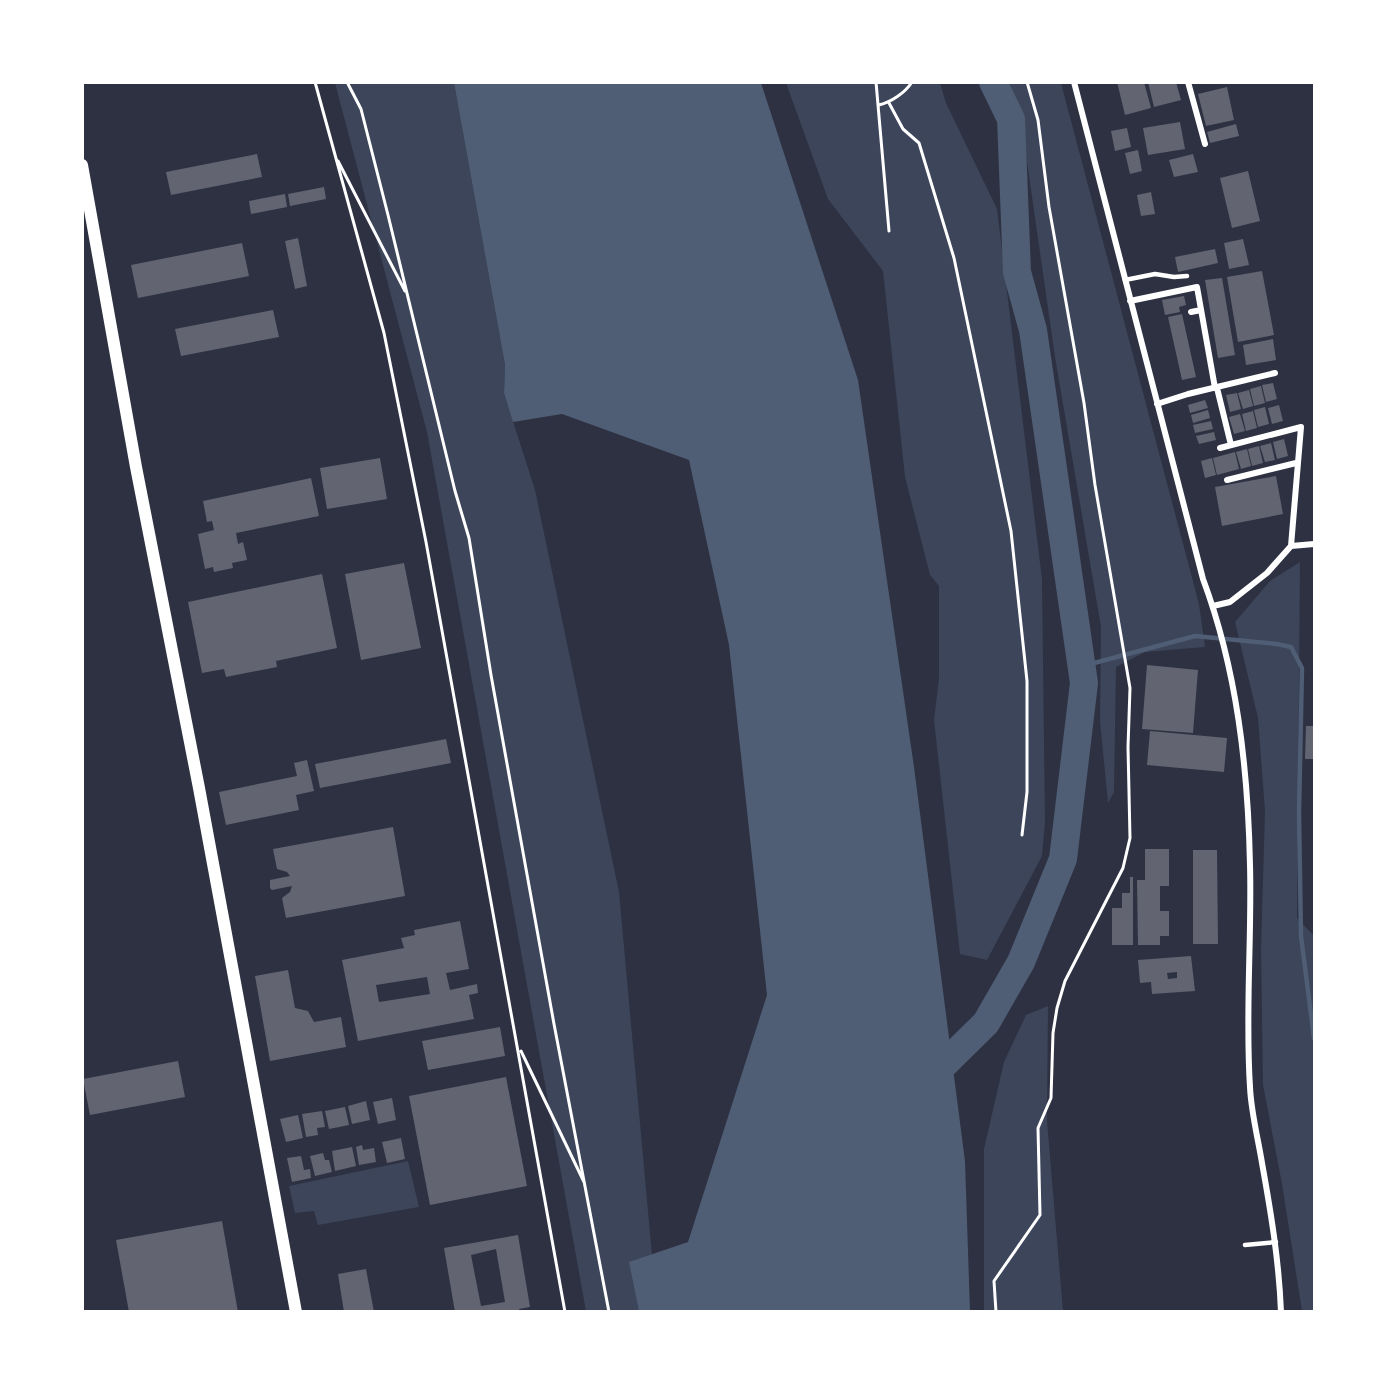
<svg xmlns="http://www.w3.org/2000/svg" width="1397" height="1394" font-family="'IBM Plex Sans',sans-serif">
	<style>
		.green { fill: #3c4559 }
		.water { fill: #4f5d75 }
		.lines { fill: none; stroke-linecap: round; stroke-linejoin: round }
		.stream { stroke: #4f5d75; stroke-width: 4.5 }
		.river { stroke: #4f5d75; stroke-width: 28 }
		.building { fill: #626471; fill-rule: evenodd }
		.path { stroke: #fff; stroke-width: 3 }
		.service { stroke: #fff; stroke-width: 4.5 }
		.minor { stroke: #fff; stroke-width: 6 }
		.secondary { stroke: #fff; stroke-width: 12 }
	</style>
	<rect width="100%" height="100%" fill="#2d3142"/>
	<path class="green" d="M 335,83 L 454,83 L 505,365 L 504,393 L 535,490 L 619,892 L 653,1266 L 655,1311 L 586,1311 L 427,432 Z
		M 786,83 L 940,83 L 946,103 L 997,209 L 1042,579 L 1045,822 L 1042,856 L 987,960 L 960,954 L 934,720 L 939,678 L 939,586 L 930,575 L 905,477 L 883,271 L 828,199 Z
		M 1009,83 L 1061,83 L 1199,604 L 1205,647 L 1145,652 L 1116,667 L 1114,792 L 1108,803 L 1100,721 L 1101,627 L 1055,357 L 1020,113 Z
		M 1300,562 L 1297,918 L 1314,936 L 1314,1312 L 1302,1311 L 1282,1184 L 1263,1085 L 1261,948 L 1265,811 L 1258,718 L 1235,622 L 1270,581 Z
		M 1048,1006 L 1047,1121 L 1063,1311 L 984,1312 L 984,1149 L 1004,1062 L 1026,1015 Z
		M 408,1161 L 419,1207 L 318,1225 L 314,1211 L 295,1213 L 289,1186 Z"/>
	<path class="water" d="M 454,83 L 761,83 L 858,380 L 914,767 L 965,1161 L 970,1311 L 639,1311 L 629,1262 L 688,1242 L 767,995 L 729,645 L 689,460 L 562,414 L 513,422 L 504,393 L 505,365 Z"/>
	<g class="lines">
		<path class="stream" d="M 1083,666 L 1195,636 L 1277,644 L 1291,647 L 1302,668 L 1299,813 L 1301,936 L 1314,1038"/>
		<path class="river" d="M 925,1083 L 986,1023 L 1021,962 L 1063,859 L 1084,683 L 1033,330 L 1017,272 L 1011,119 L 993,82"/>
	</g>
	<path class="building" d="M 1117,82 L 1144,82 L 1151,108 L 1125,115 Z
		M 1148,82 L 1176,82 L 1181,100 L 1154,107 Z
		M 1227,87 L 1234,120 L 1206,126 L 1198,94 Z
		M 1180,122 L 1185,149 L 1148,155 L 1143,128 Z
		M 1236,124 L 1239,136 L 1210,143 L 1207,132 Z
		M 1127,128 L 1131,147 L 1115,151 L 1111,131 Z
		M 1138,150 L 1142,171 L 1130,174 L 1125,153 Z
		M 257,154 L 262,177 L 171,195 L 166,172 Z
		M 1193,154 L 1198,172 L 1174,177 L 1169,160 Z
		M 1248,171 L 1260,221 L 1232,228 L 1220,178 Z
		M 324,187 L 326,199 L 290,206 L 288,194 Z
		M 1151,192 L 1155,214 L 1141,216 L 1137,195 Z
		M 285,194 L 287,207 L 251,214 L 249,201 Z
		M 298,238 L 307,286 L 295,289 L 285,241 Z
		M 1243,239 L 1249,265 L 1229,269 L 1224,243 Z
		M 242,243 L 249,276 L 138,298 L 131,265 Z
		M 1215,249 L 1218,263 L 1178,272 L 1175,257 Z
		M 1262,271 L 1274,335 L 1238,342 L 1227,277 Z
		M 1222,278 L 1235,355 L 1218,358 L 1205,280 Z
		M 1184,296 L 1186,305 L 1179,307 L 1180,312 L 1165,315 L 1162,300 Z
		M 273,310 L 279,337 L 181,356 L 175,329 Z
		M 1182,314 L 1196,377 L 1182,380 L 1168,317 Z
		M 1273,339 L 1276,360 L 1246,365 L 1243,345 Z
		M 1273,383 L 1277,399 L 1266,402 L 1262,385 Z
		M 1261,386 L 1265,403 L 1254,406 L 1250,389 Z
		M 1249,390 L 1253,406 L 1243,409 L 1238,393 Z
		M 1237,393 L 1241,409 L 1230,412 L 1226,395 Z
		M 1205,400 L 1208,408 L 1190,413 L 1188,405 Z
		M 1279,405 L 1283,421 L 1272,424 L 1268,408 Z
		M 1265,407 L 1269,424 L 1258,427 L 1254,410 Z
		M 1208,410 L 1210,418 L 1193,423 L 1191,415 Z
		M 1253,411 L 1257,428 L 1246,431 L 1242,414 Z
		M 1240,414 L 1245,431 L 1234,434 L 1229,417 Z
		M 1211,421 L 1213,429 L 1195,433 L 1193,425 Z
		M 1214,432 L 1216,440 L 1199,444 L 1196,436 Z
		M 1284,439 L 1288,456 L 1277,459 L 1273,442 Z
		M 1271,443 L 1275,460 L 1265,462 L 1260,446 Z
		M 1259,446 L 1263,463 L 1252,466 L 1248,449 Z
		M 1247,449 L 1251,466 L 1241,469 L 1236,452 Z
		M 1235,452 L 1239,469 L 1217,475 L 1213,458 Z
		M 380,458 L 387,499 L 327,509 L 320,468 Z
		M 1212,458 L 1216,475 L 1205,478 L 1201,461 Z
		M 1276,476 L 1283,514 L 1222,526 L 1215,487 Z
		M 311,478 L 319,516 L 236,533 L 238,544 L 243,542 L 247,560 L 232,563 L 233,568 L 214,572 L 213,567 L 205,569 L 198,534 L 214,530 L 212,521 L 207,522 L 203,501 Z
		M 404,563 L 421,648 L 361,660 L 345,574 Z
		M 322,574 L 337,648 L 276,661 L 277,667 L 226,677 L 224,669 L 202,673 L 188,602 Z
		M 1147,665 L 1198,670 L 1193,733 L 1142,729 Z
		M 1306,726 L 1314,726 L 1314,759 L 1305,759 Z
		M 1150,731 L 1227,738 L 1224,772 L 1147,765 Z
		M 446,739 L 451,763 L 320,788 L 315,764 Z
		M 307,760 L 314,791 L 296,795 L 299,810 L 226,825 L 219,792 L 297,776 L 294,763 Z
		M 393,827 L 405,896 L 286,918 L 282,898 L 290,892 L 292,886 L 272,890 L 270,888 L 270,880 L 290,876 L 287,872 L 277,869 L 273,849 Z
		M 1145,849 L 1169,849 L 1169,886 L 1160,886 L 1160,911 L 1169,911 L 1169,936 L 1160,936 L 1160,945 L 1138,945 L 1137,880 L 1145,880 Z
		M 1193,850 L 1217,850 L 1218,944 L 1193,944 Z
		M 1130,877 L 1133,877 L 1133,945 L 1112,945 L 1112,908 L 1122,908 L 1122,893 L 1130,893 Z
		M 460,921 L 469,969 L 446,973 L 450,990 L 477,984 L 478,993 L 469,995 L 474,1019 L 358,1041 L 342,960 L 404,948 L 401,938 L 415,935 L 414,930 ZM 427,977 L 430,994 L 379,1002 L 376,985 Z
		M 1191,956 L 1195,991 L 1152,994 L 1151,982 L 1140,983 L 1138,960 ZM 1177,972 L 1177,978 L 1168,979 L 1167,973 Z
		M 288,970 L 295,1008 L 308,1011 L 314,1022 L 341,1017 L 346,1047 L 270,1061 L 255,976 Z
		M 500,1027 L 505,1056 L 428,1070 L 422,1041 Z
		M 178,1061 L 185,1097 L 90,1115 L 83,1079 Z
		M 506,1077 L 527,1186 L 430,1205 L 409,1096 Z
		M 392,1098 L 396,1120 L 378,1124 L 373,1102 Z
		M 366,1101 L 370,1120 L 352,1124 L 348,1106 Z
		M 345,1107 L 349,1125 L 329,1129 L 325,1111 Z
		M 322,1111 L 325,1127 L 317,1128 L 318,1135 L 306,1137 L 302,1114 Z
		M 298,1115 L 303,1138 L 286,1142 L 280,1119 Z
		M 401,1138 L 405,1159 L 387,1163 L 382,1142 Z
		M 362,1145 L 363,1150 L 374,1148 L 376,1162 L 359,1165 L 356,1147 Z
		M 352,1147 L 356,1166 L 335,1171 L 332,1151 Z
		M 323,1153 L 325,1160 L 329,1160 L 332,1172 L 315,1176 L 310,1156 Z
		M 301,1156 L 304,1170 L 310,1169 L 311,1178 L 292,1182 L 287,1158 Z
		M 222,1221 L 238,1312 L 129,1312 L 116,1240 Z
		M 518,1235 L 530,1307 L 519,1309 L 520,1312 L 455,1312 L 444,1248 ZM 496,1249 L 505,1302 L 481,1306 L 471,1255 Z
		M 366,1269 L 374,1312 L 344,1312 L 338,1274 Z"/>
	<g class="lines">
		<path class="path" d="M 315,82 L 384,333 L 426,542 L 565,1312
			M 347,82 L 361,109 L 388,215 L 455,491 L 469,538 L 491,675 L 554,1024 L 609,1312
			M 876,82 L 889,231
			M 889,103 L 903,129 L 919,143 L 954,258 L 1011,531 L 1027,681 L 1027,792 L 1022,835
			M 879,105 C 891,102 905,93 912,82
			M 338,161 L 405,291
			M 521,1051 L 584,1182
			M 996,1312 L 994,1281 L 1040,1215 L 1038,1128 L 1051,1098 L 1053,1033 L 1057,1008 L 1065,981 L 1123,868 L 1130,838 L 1128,747 L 1130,688 L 1095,485 L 1084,403 L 1049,207 L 1038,120 L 1027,82"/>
		<path class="service" d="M 1125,280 L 1155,274 L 1174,277 L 1187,276
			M 1245,1245 L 1276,1242"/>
		<path class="minor" d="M 1074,82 L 1203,579 C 1237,670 1248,768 1250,865 C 1252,939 1245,1013 1250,1087 C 1251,1112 1258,1138 1262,1163 C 1271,1213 1279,1261 1281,1312
			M 1188,82 L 1205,144
			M 1130,301 L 1197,287 L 1215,388
			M 1191,312 L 1201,310
			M 1217,388 L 1231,445
			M 1157,404 L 1188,394 L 1275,373
			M 1227,480 L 1296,463
			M 1291,546 L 1314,544
			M 1213,606 L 1230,602 L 1267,573 L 1291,546 L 1301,427 L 1220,448"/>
		<path class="secondary" d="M 82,165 L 136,467 L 199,788 L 296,1312"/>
	</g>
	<rect width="1397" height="1394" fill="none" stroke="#ffffff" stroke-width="168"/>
</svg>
